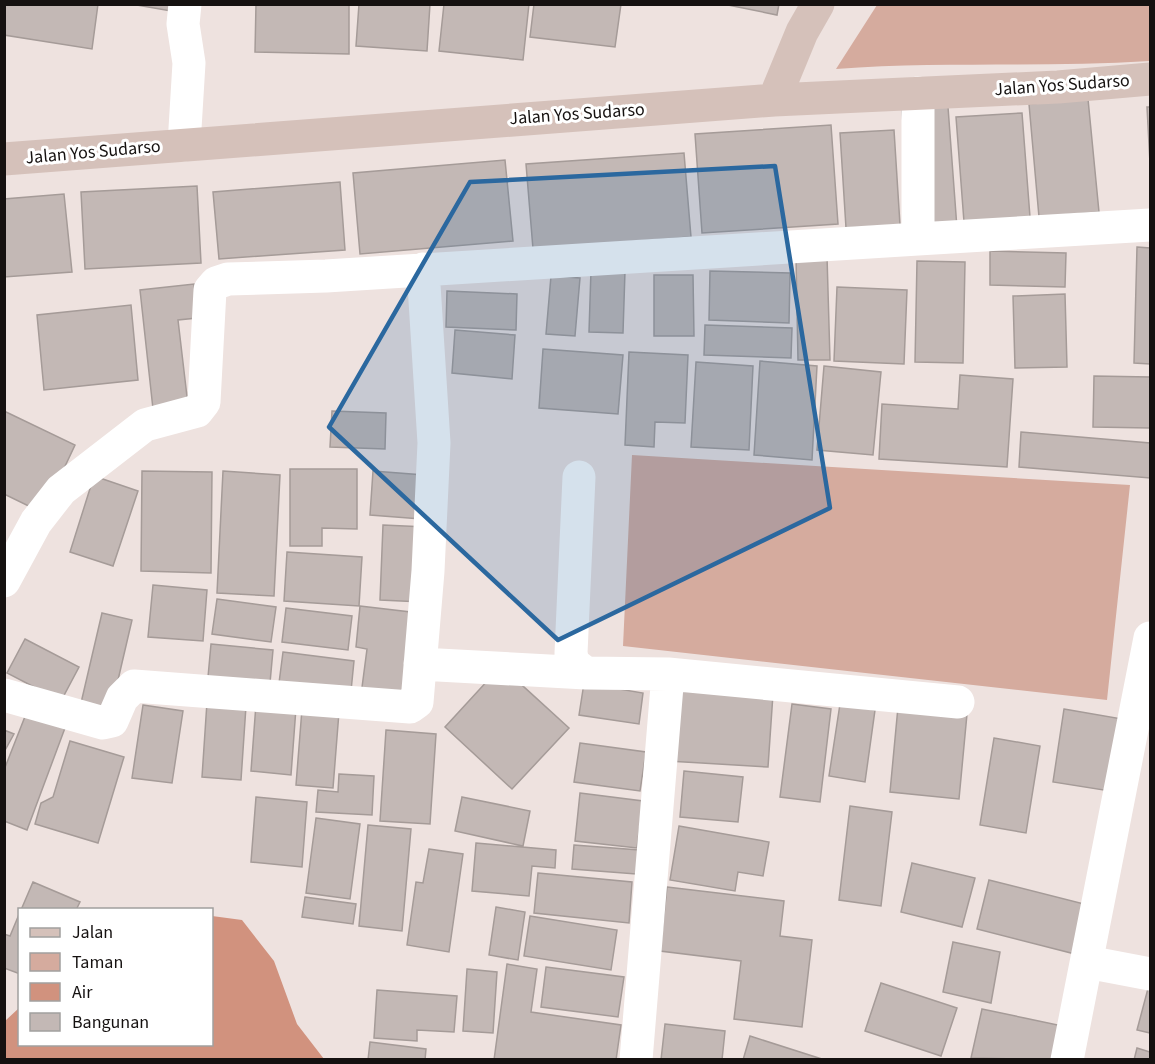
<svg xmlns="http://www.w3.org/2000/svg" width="1155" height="1064" font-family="'Source Sans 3',sans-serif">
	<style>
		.green { fill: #d5ab9e }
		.water { fill: #d1927e }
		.building { fill: #c3b8b5; stroke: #a59b98; stroke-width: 1.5 }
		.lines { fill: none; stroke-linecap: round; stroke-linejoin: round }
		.street { stroke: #fff; stroke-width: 33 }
		.secondary { stroke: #d5c1ba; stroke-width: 33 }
		.marked { fill: #2b689f; fill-opacity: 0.2; stroke: #2b689f; stroke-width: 4.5; stroke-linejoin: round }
		.labels { text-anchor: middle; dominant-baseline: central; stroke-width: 6; stroke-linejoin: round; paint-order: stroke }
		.street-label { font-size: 18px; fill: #151110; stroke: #fff }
	</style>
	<rect width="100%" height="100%" fill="#eee2df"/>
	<path class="green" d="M 877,5 L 1150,5 L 1150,61 C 1046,68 941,61 836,69 Z
		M 632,455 L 1130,485 L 1107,700 L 623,646 Z"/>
	<path class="water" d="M 212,916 L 242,920 L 274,961 L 297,1024 L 324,1059 L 5,1059 L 5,1021 L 19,1008 L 20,1044 L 212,1044 Z"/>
	<path class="building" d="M 4,4 L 98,4 L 92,49 L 4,35 Z
		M 131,4 L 190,4 L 188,14 Z
		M 256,4 L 349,4 L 349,54 L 255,52 Z
		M 359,4 L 430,4 L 427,51 L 356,46 Z
		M 444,4 L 529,4 L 523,60 L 439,51 Z
		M 534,4 L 621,4 L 615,47 L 530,37 Z
		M 723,4 L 779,4 L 777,15 Z
		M 1088,99 L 1099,212 L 1039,217 L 1029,104 Z
		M 948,107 L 957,228 L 910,230 L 902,109 Z
		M 1147,107 L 1150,107 L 1150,163 Z
		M 1022,113 L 1030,217 L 964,222 L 956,117 Z
		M 831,125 L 838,224 L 702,233 L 695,134 Z
		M 894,130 L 900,225 L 846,228 L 840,133 Z
		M 684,153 L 691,237 L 533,249 L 526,164 Z
		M 505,160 L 513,241 L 360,254 L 353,173 Z
		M 340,182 L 345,250 L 219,259 L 213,192 Z
		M 197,186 L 201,263 L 85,269 L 81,192 Z
		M 64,194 L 72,272 L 4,277 L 4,199 Z
		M 1137,247 L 1150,248 L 1150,364 L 1134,363 Z
		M 990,251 L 1066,253 L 1065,287 L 990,285 Z
		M 827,256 L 830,360 L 798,360 L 796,257 Z
		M 917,261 L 965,262 L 963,363 L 915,362 Z
		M 591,270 L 625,271 L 623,333 L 589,332 Z
		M 710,271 L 790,273 L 789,323 L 709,320 Z
		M 654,275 L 693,275 L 694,336 L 654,336 Z
		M 551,276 L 580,278 L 575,336 L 546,334 Z
		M 194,284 L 197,318 L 178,320 L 188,405 L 153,409 L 140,290 Z
		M 837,287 L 907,290 L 904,364 L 834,361 Z
		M 447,291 L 517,294 L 516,330 L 446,327 Z
		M 1065,294 L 1067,367 L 1015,368 L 1013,296 Z
		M 131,305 L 138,380 L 44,390 L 37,315 Z
		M 705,325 L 792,328 L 791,358 L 704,355 Z
		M 455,330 L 515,335 L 512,379 L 452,373 Z
		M 543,349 L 623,355 L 618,414 L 539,408 Z
		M 629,352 L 688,355 L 685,423 L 655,422 L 654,447 L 625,445 Z
		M 760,361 L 817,366 L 812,460 L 754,455 Z
		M 696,362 L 753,366 L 749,450 L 691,447 Z
		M 824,366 L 881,372 L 873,455 L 817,450 Z
		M 960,375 L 1013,379 L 1007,467 L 879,459 L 882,404 L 958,409 Z
		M 1094,376 L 1150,377 L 1150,428 L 1093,427 Z
		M 4,411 L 75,445 L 43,513 L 4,494 Z
		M 332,411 L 386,413 L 385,449 L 330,447 Z
		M 1021,432 L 1150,443 L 1150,478 L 1019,467 Z
		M 290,469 L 357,469 L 357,529 L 322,528 L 322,546 L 290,546 Z
		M 142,471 L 212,472 L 211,573 L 141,571 Z
		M 223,471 L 280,475 L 274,596 L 217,593 Z
		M 373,471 L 424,475 L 421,519 L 370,515 Z
		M 94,476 L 138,491 L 113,566 L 70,552 Z
		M 383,525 L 426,527 L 422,602 L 380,600 Z
		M 287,552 L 362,557 L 359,606 L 284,601 Z
		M 153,585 L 207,590 L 203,641 L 148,637 Z
		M 217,599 L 276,607 L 271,642 L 212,634 Z
		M 360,606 L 419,613 L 409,701 L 361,695 L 367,649 L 356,647 Z
		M 286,608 L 352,616 L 348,650 L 282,642 Z
		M 102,613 L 132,620 L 111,710 L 81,703 Z
		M 25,639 L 79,667 L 61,701 L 7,673 Z
		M 211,644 L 273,650 L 270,683 L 208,677 Z
		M 283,652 L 354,661 L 351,691 L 279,683 Z
		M 501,666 L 569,728 L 512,789 L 445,727 Z
		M 584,683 L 643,693 L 639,724 L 579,715 Z
		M 673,687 L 773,694 L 768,767 L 668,761 Z
		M 207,702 L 246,706 L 241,780 L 202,777 Z
		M 256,704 L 296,708 L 291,775 L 251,771 Z
		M 792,704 L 831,709 L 820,802 L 780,797 Z
		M 840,704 L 875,710 L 865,782 L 829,776 Z
		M 143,705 L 183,711 L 172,783 L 132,778 Z
		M 898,707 L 967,714 L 959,799 L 890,792 Z
		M 302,709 L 339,712 L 333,788 L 296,785 Z
		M 1064,709 L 1128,720 L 1116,792 L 1053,782 Z
		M 26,714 L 65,728 L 27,830 L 4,821 L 4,770 Z
		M 4,730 L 14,734 L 4,752 Z
		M 386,730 L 436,734 L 430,824 L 380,821 Z
		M 994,738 L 1040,746 L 1026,833 L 980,825 Z
		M 70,741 L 124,757 L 98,843 L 35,824 L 41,803 L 53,797 Z
		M 580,743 L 646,752 L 640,791 L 574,782 Z
		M 684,771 L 743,777 L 738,822 L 680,817 Z
		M 339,774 L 374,776 L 372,815 L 316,812 L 318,790 L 338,792 Z
		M 580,793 L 643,801 L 637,848 L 575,841 Z
		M 256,797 L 307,802 L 302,867 L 251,862 Z
		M 462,797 L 530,811 L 523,846 L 455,831 Z
		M 850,806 L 892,812 L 881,906 L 839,900 Z
		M 316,818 L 360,824 L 350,899 L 306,893 Z
		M 368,825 L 411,829 L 402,931 L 359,926 Z
		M 679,826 L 769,842 L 763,876 L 738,872 L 735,891 L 670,880 Z
		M 476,843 L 556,850 L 555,868 L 532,866 L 529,896 L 472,891 Z
		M 574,845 L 639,850 L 636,874 L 572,869 Z
		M 429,849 L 463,854 L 449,952 L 407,945 L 416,882 L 423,883 Z
		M 912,863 L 975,878 L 962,927 L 901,912 Z
		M 538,873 L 632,882 L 629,923 L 534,913 Z
		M 989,880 L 1088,905 L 1075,954 L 977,929 Z
		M 33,882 L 80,902 L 76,910 L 21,910 Z
		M 667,887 L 784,901 L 780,936 L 812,940 L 802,1027 L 734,1019 L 741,961 L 660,951 Z
		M 305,897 L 356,904 L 353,924 L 302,917 Z
		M 496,907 L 525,912 L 518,960 L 489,955 Z
		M 20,912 L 20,974 L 4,968 L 4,934 L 10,936 Z
		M 530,916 L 617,930 L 611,970 L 524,956 Z
		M 953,942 L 1000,952 L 991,1003 L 943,992 Z
		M 507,964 L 537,969 L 531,1012 L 621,1025 L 616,1060 L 494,1060 Z
		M 546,967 L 624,977 L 618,1017 L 541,1007 Z
		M 467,969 L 497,972 L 493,1033 L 463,1031 Z
		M 1150,981 L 1150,1033 L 1137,1030 Z
		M 881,983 L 957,1008 L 941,1056 L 865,1031 Z
		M 377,990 L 457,996 L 454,1032 L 417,1030 L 417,1041 L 374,1038 Z
		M 982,1009 L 1072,1028 L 1066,1060 L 971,1058 Z
		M 665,1024 L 725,1031 L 722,1060 L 661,1060 Z
		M 750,1036 L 825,1060 L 743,1060 Z
		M 370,1042 L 426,1049 L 425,1060 L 368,1060 Z
		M 1137,1048 L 1150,1052 L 1150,1060 L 1134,1060 Z"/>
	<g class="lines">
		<path class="street" d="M 184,145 L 189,63 L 183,24 L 185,4
			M 918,239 L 1150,225
			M 579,477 L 571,653 L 573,663 L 586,673 L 668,674
			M 4,581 L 36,522 L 61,490 L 145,425 L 197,411 L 204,402 L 210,290 L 216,283 L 228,279 L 326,276 L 918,239 L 918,93
			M 420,664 L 586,673
			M 4,695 L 103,723 L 112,721 L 122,698 L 134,686 L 410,707 L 417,702 L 428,571 L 434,443 L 423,269
			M 1087,962 L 1150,974
			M 636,1060 L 668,674 L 958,702
			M 1067,1060 L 1150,638"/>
		<path class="secondary" d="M 774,100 L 802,32 L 818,4
			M 4,159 L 774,100 L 1058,87 L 1150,79"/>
	</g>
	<path class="marked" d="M 775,166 L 830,508 L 558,640 L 329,427 L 470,182 Z"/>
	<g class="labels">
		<g class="street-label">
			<text transform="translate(1062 85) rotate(-4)">Jalan Yos Sudarso</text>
			<text transform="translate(577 114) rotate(-4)">Jalan Yos Sudarso</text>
			<text transform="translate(93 152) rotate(-5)">Jalan Yos Sudarso</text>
		</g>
	</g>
	<rect width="1155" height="1064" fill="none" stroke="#151110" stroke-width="12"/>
	<rect x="18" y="908" width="195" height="138" fill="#ffffff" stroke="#a1a09f" stroke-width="1.5"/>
	<rect x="30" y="928" width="30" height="9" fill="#d5c1ba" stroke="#a1a09f" stroke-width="1.5"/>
	<text x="72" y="938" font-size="18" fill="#151110">Jalan</text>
	<rect x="30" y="953" width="30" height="18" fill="#d5ab9e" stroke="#a1a09f" stroke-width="1.5"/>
	<text x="72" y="968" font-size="18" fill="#151110">Taman</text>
	<rect x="30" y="983" width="30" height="18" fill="#d1927e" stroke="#a1a09f" stroke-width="1.5"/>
	<text x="72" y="998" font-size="18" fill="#151110">Air</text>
	<rect x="30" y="1013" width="30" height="18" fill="#c3b8b5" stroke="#a1a09f" stroke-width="1.5"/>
	<text x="72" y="1028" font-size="18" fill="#151110">Bangunan</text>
</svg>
